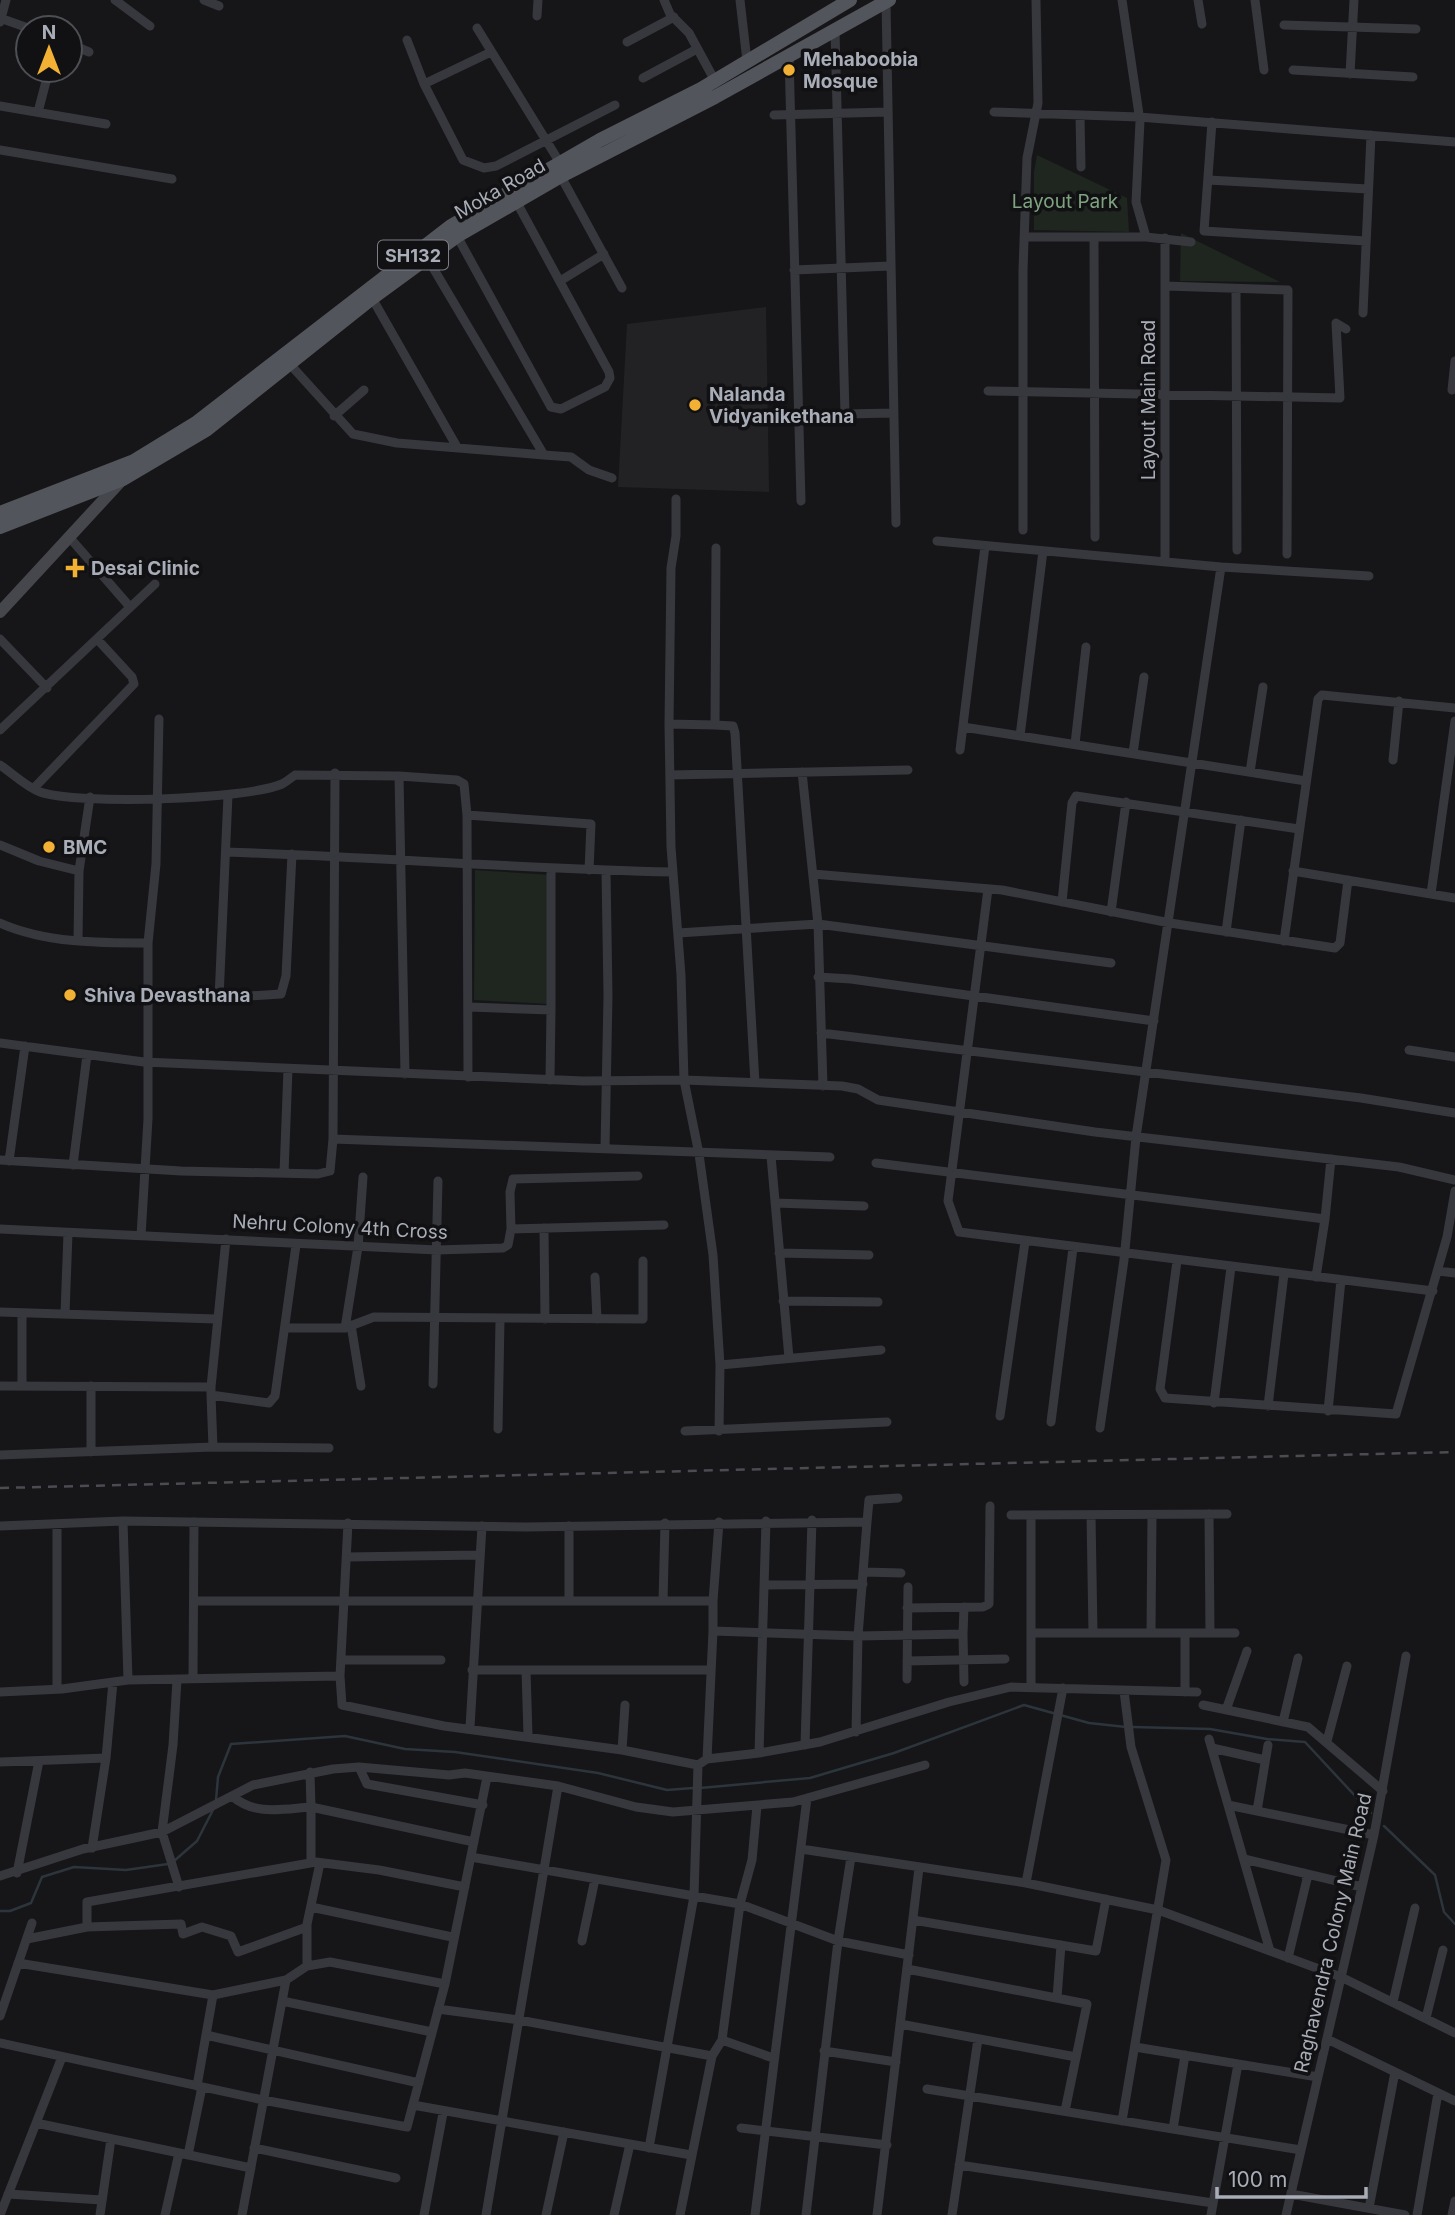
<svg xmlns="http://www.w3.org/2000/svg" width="1455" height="2215" font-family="Inter,sans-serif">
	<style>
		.built { fill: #222225 }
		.green { fill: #1e261f }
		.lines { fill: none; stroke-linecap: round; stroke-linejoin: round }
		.stream { stroke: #2c353c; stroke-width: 2.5 }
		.minor { stroke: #37383d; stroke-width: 9 }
		.secondary { stroke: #45474d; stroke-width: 12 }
		.primary { stroke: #53555c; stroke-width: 14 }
		.rail { stroke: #4a4c52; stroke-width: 2.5; stroke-dasharray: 9 7; stroke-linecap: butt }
		.poi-dot { fill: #f2b134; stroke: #111113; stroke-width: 2.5 }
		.labels { text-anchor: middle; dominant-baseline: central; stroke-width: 7; stroke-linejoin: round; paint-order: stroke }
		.shield { fill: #111113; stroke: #7b7e86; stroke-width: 2 }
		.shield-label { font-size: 18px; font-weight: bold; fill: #a8adb8 }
		.poi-label { font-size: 19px; font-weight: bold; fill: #a8adb8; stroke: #111113; text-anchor: start }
		.street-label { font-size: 19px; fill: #a8adb8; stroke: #111113 }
		.park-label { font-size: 19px; fill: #7fa381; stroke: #111113 }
	</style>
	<rect width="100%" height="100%" fill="#161618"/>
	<path class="built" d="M 766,307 L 769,492 L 618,487 L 627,324 Z"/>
	<path class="green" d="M 1037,155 L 1127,198 L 1129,232 L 1034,230 L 1034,172 Z
		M 1181,233 L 1280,282 L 1180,281 Z
		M 475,870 L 551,875 L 548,1004 L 474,1000 Z"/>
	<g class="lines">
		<path class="stream" d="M 1133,1727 L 1210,1729 L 1267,1739 L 1305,1742 L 1371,1813
			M 700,1788 L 810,1778 L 894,1753 L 1024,1705 L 1089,1723 L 1126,1727
			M 216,1800 L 218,1777 L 231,1744 L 345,1736 L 405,1749 L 455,1752 L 598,1773 L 667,1790 L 693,1788
			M 1384,1826 L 1435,1875 L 1444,1912 L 1455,1924
			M 174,1861 L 197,1841 L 215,1806
			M 0,1911 L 10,1911 L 31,1903 L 42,1877 L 74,1867 L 126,1870 L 168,1864"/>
		<path class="minor" d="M 115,0 L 150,26
			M 204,0 L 219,6
			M 664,0 L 670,14 L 689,33 L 715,81
			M 740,0 L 747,61
			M 1122,0 L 1140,121 L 1136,202 L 1146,237
			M 1198,0 L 1202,24
			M 1255,0 L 1264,70
			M 886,2 L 896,523
			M 537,16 L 538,0
			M 0,18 L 28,28
			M 0,22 L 6,0
			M 1284,25 L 1416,29
			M 477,28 L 560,163
			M 835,30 L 845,414
			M 407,40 L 424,84 L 463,160 L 484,168 L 496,166 L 615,105
			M 627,42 L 674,17
			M 70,44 L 89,52
			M 789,56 L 801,501
			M 1293,70 L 1413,77
			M 1350,74 L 1354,0
			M 643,78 L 697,49
			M 424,84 L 491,52
			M 0,106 L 106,124
			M 38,112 L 49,70
			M 994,112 L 1139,117 L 1455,142
			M 774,115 L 888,112
			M 1080,116 L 1081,167
			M 1212,122 L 1204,231 L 1366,241
			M 0,150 L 172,179
			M 559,173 L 622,288
			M 1208,180 L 1368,189
			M 457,236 L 551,407 L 561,409 L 605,387 L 610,378 L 609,372 L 516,201
			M 1024,237 L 1146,237 L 1191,242
			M 1094,237 L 1095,537
			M 1165,238 L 1165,562
			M 426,256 L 544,455 L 571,457 L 589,470 L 612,478
			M 794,270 L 890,266
			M 560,281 L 604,254
			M 1166,286 L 1288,290 L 1287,554
			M 1236,289 L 1237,550
			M 372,298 L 457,447
			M 1363,313 L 1371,135
			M 287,361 L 353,434 L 397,443 L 544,455
			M 1452,390 L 1455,361
			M 988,391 L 1340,398 L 1336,323 L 1346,329
			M 798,415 L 893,413
			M 334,416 L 364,390
			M 676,499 L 676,536 L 671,568 L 669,724 L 671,847 L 681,975 L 684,1080 L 699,1154 L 713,1255 L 720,1365 L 719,1431
			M 1023,530 L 1023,270 L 1027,158 L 1038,103 L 1036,0
			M 70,538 L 130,607
			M 937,541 L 1221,567 L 1369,576
			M 716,548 L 715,725 L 733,726 L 735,733 L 755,1083
			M 0,639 L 47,688
			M 669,724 L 715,725
			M 963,727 L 1306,781
			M 0,730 L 155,584
			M 1020,736 L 1043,551
			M 1075,744 L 1086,647
			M 960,750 L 985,546
			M 1133,753 L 1144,677
			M 1393,760 L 1399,701
			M 0,765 C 12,773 26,787 40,792 C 78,805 245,800 282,784 C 286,782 291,778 295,775 L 399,776 L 405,1074
			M 802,772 L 818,924 L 823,1086
			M 1250,772 L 1263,687
			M 670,775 L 908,770
			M 399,776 L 457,780 L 464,784 L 467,815 L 591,824 L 589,870
			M 34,788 L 134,684 L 132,677 L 97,639
			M 467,815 L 468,1077
			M 0,845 L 39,861 L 79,871
			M 226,852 C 375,857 524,869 673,872
			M 1293,871 L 1455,898
			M 813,874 L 1002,890 L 1170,923 L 1335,948 L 1340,943 L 1348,880
			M 988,889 L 948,1201 L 959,1232 L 1433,1291
			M 1431,894 L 1455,721
			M 1062,902 L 1072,803 L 1076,796 L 1299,829
			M 1111,912 L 1126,802
			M 0,923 C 45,943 100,943 148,943
			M 1226,932 L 1241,820
			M 678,933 L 818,924 L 1111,963
			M 78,940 L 79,871 L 90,797
			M 1284,941 L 1318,699 L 1322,695 L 1455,708
			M 818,977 L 851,979 L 1154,1021
			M 150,997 L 219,998 L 281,994 L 286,976 L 292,854
			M 219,998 L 228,795
			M 469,1007 L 551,1010 L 551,869
			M 821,1033 L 1361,1098 L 1455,1113
			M 0,1043 L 144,1062 L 583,1081 L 684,1080 L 842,1086 L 858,1089 L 878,1100 L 1095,1132 L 1399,1167 L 1455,1180
			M 1409,1050 L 1455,1057
			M 550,1080 L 551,1010
			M 333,1139 L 830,1157
			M 605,1148 L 608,996 L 606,871
			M 771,1156 L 789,1358
			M 0,1160 L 181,1171 L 318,1174 L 330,1171 L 333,1139 L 335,773
			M 9,1161 L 25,1046
			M 876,1163 L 1325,1219 L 1316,1277
			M 73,1165 L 87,1055
			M 284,1173 L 288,1069
			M 775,1203 L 864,1206
			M 1325,1219 L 1331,1159
			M 544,1228 L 545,1319
			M 0,1229 L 437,1250 L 503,1248 L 508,1245 L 511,1229 L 664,1225
			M 511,1229 L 510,1192 L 513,1179 L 638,1176
			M 141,1236 L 148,1119 L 148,943 L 156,864 L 159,719
			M 779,1253 L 869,1255
			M 1177,1261 L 1160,1389 L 1165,1398 L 1396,1414 L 1447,1237 L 1455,1191
			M 1438,1271 L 1455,1273
			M 595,1277 L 597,1319
			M 783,1301 L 878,1302
			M 0,1312 L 216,1319
			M 22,1313 L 22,1386
			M 65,1314 L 68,1233
			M 351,1325 L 361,1386
			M 285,1328 L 345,1328 L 374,1317 L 643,1319 L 643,1261
			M 345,1328 L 358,1247 L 363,1177
			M 720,1365 L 881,1350
			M 433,1384 L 438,1181
			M 0,1386 L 211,1387 L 211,1395 L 269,1403 L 275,1396 L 296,1245
			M 211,1387 L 226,1239
			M 211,1395 L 213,1447
			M 1214,1403 L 1231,1267
			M 1268,1406 L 1284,1274
			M 1328,1411 L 1341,1280
			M 1000,1416 L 1025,1242
			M 1051,1422 L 1073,1248
			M 1100,1428 L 1124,1260 L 1136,1137 L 1221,567
			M 498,1429 L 500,1320
			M 685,1431 L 887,1422
			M 91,1452 L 91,1386
			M 0,1455 L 213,1447 L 329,1448
			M 1209,1514 L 1210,1633
			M 1011,1515 L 1227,1514
			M 1091,1515 L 1093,1633
			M 123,1521 L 128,1680
			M 0,1526 L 123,1521 L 526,1527 L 867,1522 L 869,1500 L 898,1498
			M 347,1557 L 480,1555
			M 864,1572 L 901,1573
			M 764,1585 L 863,1584
			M 569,1600 L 569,1526
			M 195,1601 L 713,1601 L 713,1631 L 858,1636 L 963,1634 L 964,1607
			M 663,1601 L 665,1523
			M 713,1601 L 719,1522
			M 907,1608 L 983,1607 L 989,1604 L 990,1506
			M 1032,1633 L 1235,1633
			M 1151,1633 L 1152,1515
			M 963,1634 L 964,1682
			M 342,1660 L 441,1660
			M 907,1661 L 1005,1659
			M 472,1670 L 709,1670
			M 526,1670 L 528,1736
			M 340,1676 L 342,1705 L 444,1726 L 622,1750 L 698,1765 L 707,1759 L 759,1753 L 766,1521
			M 193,1678 L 194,1522
			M 907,1679 L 908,1587
			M 177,1680 L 173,1745 L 162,1832 L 179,1887
			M 1031,1687 L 1031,1515
			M 57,1688 L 57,1524
			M 0,1692 L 62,1689 L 128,1680 L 340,1676 L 348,1523
			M 1185,1692 L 1185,1633
			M 1203,1705 L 1308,1727 L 1383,1791
			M 1226,1710 L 1247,1651
			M 1283,1722 L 1298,1658
			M 470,1727 L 482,1526
			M 856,1732 L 858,1636 L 867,1522
			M 1209,1739 L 1270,1951
			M 1327,1741 L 1347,1666
			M 805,1745 L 812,1520
			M 1212,1748 L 1265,1760
			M 622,1750 L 625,1705
			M 759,1753 L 820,1742 L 949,1702 L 1011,1687 L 1197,1692
			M 106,1758 L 113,1682
			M 707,1759 L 713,1631
			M 0,1762 L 106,1758 L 92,1848
			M 359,1767 L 367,1784 L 483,1805
			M 232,1796 C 255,1816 282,1809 311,1807 L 310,1772
			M 1228,1805 L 1374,1835
			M 1257,1811 L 1268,1745
			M 801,1849 L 1026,1883 L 1158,1910 L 1341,1977 L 1455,2033
			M 471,1857 L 740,1904 L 838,1941 L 909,1955
			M 1244,1859 L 1362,1887
			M 311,1863 L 311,1807 L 474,1842
			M 17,1873 L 39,1761
			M 0,1876 L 83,1849 L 162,1832 L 253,1785 L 333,1769 L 359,1767 L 449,1775 L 465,1773 L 558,1786 L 636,1807 L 673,1812 L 793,1802 L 925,1765
			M 1026,1883 L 1063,1688
			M 311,1907 L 452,1937
			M 913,1920 L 1096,1951 L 1106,1899
			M 87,1927 L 181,1924 L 183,1934 L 202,1927 L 231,1936 L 238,1952 L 307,1927
			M 27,1939 L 87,1927 L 87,1902 L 316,1862 L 379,1870 L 465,1887
			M 582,1941 L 595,1879
			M 1288,1958 L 1307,1879 L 1304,1873
			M 18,1963 L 213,1995 L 286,1980 L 307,1966 L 330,1962 L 445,1984
			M 307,1966 L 307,1924 L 320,1863
			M 907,1969 L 1087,2004 L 1065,2111
			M 1057,1998 L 1061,1945
			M 282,2001 L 432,2032
			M 1393,2002 L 1415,1908
			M 438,2009 L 519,2020 L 712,2056 L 722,2040 L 773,2058
			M 0,2016 L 32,1923
			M 1426,2018 L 1443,1950
			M 900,2024 L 1076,2057
			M 206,2035 L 419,2083
			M 1327,2039 L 1455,2101
			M 722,2040 L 740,1904 L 752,1860 L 757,1806
			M 0,2043 L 263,2100 L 407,2127 L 445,1984 L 487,1777
			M 1135,2047 L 1318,2077
			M 824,2051 L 896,2062
			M 197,2086 L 213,1995
			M 927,2089 L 1301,2150
			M 413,2105 L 691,2155
			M 1122,2121 L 1166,1860 L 1131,1747 L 1124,1691
			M 36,2123 L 251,2168
			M 741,2128 L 887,2145
			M 1173,2129 L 1185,2055
			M 254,2148 L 396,2178
			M 649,2148 L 694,1896 L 698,1765
			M 188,2155 L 202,2087
			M 959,2165 L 1213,2203
			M 8,2194 L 102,2200
			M 1291,2194 L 1405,2215
			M 1369,2208 L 1395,2072
			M 0,2215 L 62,2057
			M 100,2215 L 111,2139
			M 165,2215 L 179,2153
			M 242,2215 L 286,1980
			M 424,2215 L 443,2113
			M 486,2215 L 558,1786
			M 546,2215 L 564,2132
			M 614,2215 L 630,2144
			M 680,2215 L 712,2056
			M 755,2215 L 807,1798
			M 806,2215 L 838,1941 L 851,1857
			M 877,2215 L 919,1868
			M 952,2215 L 978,2039
			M 1211,2215 L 1238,2064
			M 1286,2215 L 1374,1835 L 1406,1656
			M 1417,2215 L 1438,2093
			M 1452,2215 L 1455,2201"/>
		<path class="secondary" d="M 0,612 L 121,481"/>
		<path class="primary" d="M 0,513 L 134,461 L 196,423 L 451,226 L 600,140 L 701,89 L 850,0
			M 0,527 L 123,479 L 206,430 L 372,298 L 457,236 L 561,176 L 715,97 L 889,0"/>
		<path class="rail" d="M 0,1488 L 1455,1452"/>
	</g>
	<g class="poi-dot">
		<circle cx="789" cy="70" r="7"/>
		<circle cx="695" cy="405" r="7"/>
		<path d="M71.5 557.5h7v7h7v7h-7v7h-7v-7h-7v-7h7z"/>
		<circle cx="49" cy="847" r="7"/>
		<circle cx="70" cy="995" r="7"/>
	</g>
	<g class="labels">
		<rect class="shield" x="378" y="240.5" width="70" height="29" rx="5"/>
		<g class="shield-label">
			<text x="413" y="255">SH132</text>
		</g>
		<g class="poi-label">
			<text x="803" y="59">Mehaboobia<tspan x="803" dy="22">Mosque</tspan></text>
			<text x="709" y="394">Nalanda<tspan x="709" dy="22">Vidyanikethana</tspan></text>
			<text x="91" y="568">Desai Clinic</text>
			<text x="63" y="847">BMC</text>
			<text x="84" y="995">Shiva Devasthana</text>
		</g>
		<g class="street-label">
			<text transform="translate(500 189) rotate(-30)">Moka Road</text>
			<text transform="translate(1148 400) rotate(-90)">Layout Main Road</text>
			<text transform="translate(340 1227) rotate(3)">Nehru Colony 4th Cross</text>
			<text transform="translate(1333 1933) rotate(-77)">Raghavendra Colony Main Road</text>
		</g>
		<g class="park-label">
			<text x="1065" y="201">Layout Park</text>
		</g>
	</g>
	<g transform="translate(49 49)"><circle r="33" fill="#111113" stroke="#4d4f55" stroke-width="2"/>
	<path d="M0-5L12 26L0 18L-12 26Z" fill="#f2b134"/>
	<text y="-10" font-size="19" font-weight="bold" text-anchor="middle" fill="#a8adb8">N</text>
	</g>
	<path d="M1217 2187v10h149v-10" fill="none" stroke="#a8adb8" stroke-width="3.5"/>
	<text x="1228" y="2187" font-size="21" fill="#a8adb8" stroke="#111113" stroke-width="5" paint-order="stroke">100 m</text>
</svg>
